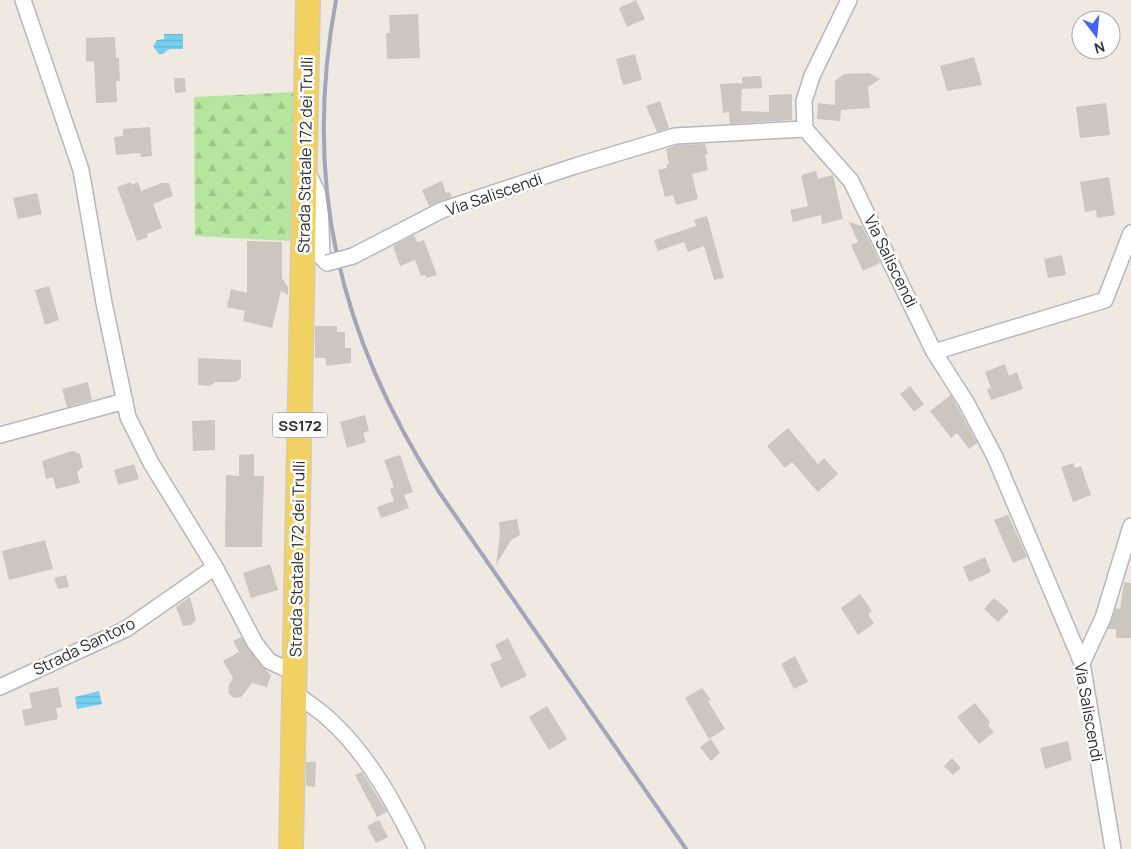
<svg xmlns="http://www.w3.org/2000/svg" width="1131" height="849" font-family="Manrope,sans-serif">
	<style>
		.forest { fill: url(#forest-firs) }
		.water { fill: url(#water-rules) }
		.building { fill: #cbc7bf }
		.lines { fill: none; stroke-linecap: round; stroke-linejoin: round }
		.minor-casing { stroke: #b4b7c1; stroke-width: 18 }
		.primary-casing { stroke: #c9c9c9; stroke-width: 26 }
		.minor { stroke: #fff; stroke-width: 15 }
		.primary { stroke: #f2d163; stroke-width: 24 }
		.rail { stroke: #a3a6b8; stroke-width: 4 }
		.minor-bridge-casing { stroke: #b4b7c1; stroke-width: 18; stroke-linecap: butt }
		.minor-bridge { stroke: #fff; stroke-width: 15 }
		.labels { text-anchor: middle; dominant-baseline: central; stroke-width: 5; stroke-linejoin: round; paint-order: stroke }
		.shield { fill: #fff; stroke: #6d6d6d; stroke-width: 1 }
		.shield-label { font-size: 15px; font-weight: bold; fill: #2e2e2e }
		.street-label { font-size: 16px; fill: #2e2e2e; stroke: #fff }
	</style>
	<defs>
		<pattern id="forest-firs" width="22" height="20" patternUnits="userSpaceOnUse" patternTransform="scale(1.25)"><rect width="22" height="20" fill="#b6e59e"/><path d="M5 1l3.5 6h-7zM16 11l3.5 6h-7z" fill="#9dc588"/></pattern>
		<pattern id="water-rules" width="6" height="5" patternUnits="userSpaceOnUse" patternTransform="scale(1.25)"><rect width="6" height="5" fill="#75cff0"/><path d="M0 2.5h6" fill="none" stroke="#66b2ce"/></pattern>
	</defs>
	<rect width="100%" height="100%" fill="#efe9e1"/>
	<path class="forest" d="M 294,92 L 290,241 L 195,236 L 194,97 Z"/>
	<path class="water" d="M 164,34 L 183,34 L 183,49 L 170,49 L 162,54 L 159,54 L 153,46 L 157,40 L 164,39 Z
		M 99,691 L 102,704 L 77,709 L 75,697 Z"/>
	<path class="building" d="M 636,0 L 645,19 L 627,27 L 619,8 Z
		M 418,14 L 420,58 L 387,59 L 386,33 L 390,33 L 389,15 Z
		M 115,37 L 116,58 L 119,58 L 120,81 L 116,81 L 117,102 L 96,103 L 94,61 L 86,62 L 86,38 Z
		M 635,54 L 642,80 L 623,85 L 616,59 Z
		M 974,57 L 982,85 L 947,91 L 940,66 Z
		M 869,73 L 880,79 L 868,87 L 870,108 L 841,110 L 840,121 L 817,119 L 818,103 L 835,105 L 835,81 L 844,74 Z
		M 761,76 L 762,88 L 742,89 L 742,77 Z
		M 174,78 L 185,78 L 186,92 L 175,93 Z
		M 742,83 L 741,111 L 769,112 L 769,95 L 792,94 L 792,120 L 730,124 L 729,112 L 723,113 L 720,84 Z
		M 660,101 L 669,128 L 657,132 L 646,106 Z
		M 1106,103 L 1110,135 L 1080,138 L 1076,107 Z
		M 150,127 L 152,156 L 141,157 L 140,153 L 116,155 L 114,137 L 123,136 L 123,129 Z
		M 705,144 L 708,154 L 705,155 L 708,170 L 692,174 L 698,199 L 676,205 L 673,195 L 665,197 L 658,170 L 667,168 L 666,165 L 669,164 L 666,149 L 677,145 Z
		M 816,171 L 818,179 L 833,175 L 843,219 L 822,224 L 821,215 L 793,222 L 790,210 L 808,206 L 801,175 Z
		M 1109,177 L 1115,215 L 1097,218 L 1096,210 L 1085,212 L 1080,182 Z
		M 442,181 L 446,193 L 450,192 L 452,197 L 429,206 L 422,190 Z
		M 131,182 L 132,185 L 138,182 L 141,191 L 162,183 L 169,183 L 173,196 L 153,204 L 162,228 L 147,234 L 148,237 L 137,241 L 117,187 Z
		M 37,193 L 42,214 L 18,219 L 13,198 Z
		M 707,216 L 724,278 L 714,280 L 704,246 L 688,252 L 684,242 L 658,251 L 654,240 L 696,226 L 694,220 Z
		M 849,222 L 862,226 L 880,263 L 863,271 L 851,245 L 858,242 Z
		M 414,235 L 417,242 L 424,240 L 437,275 L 426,278 L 425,275 L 421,276 L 415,260 L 400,266 L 393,246 Z
		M 247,241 L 282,242 L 282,278 L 288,287 L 288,295 L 281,291 L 272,328 L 243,321 L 245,311 L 227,307 L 231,289 L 247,293 Z
		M 1062,255 L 1066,275 L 1048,278 L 1044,259 Z
		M 49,286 L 59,320 L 45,325 L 35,290 Z
		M 315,326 L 337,326 L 337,332 L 345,332 L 345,348 L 351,348 L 351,363 L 326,366 L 326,358 L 315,358 Z
		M 198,358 L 241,360 L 241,378 L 236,382 L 215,382 L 210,386 L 198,385 Z
		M 1005,364 L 1009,376 L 1017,372 L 1023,389 L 991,400 L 987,389 L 991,388 L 985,372 Z
		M 88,382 L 92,400 L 67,407 L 62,389 Z
		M 910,386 L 924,404 L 914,412 L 900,394 Z
		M 951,395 L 977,443 L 969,449 L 957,433 L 951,438 L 930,411 Z
		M 365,415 L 369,431 L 363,433 L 366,442 L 347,448 L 340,422 Z
		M 215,420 L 215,450 L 193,451 L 192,421 Z
		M 788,428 L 818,464 L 824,458 L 838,474 L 818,492 L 792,462 L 785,468 L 767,446 Z
		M 72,451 L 80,454 L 83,467 L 77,472 L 80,483 L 56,489 L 53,477 L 46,479 L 42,461 Z
		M 254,454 L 254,476 L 264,476 L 262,547 L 225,547 L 226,475 L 239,476 L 239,455 Z
		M 400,455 L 413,492 L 404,495 L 409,508 L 381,518 L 377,507 L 394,501 L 390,489 L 394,487 L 384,460 Z
		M 1073,463 L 1075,468 L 1081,466 L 1091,495 L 1073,502 L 1061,467 Z
		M 134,464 L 139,479 L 118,485 L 114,470 Z
		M 1008,515 L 1027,557 L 1013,563 L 994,520 Z
		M 517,519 L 520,535 L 511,540 L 496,565 L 500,535 L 499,522 Z
		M 45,540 L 53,569 L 9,580 L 2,551 Z
		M 985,557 L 991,572 L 969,582 L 963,567 Z
		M 270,564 L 278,590 L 251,598 L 243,573 Z
		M 66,575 L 69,587 L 58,589 L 54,578 Z
		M 1124,582 L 1131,583 L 1131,638 L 1116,638 L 1116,629 L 1108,629 L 1116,608 L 1120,609 Z
		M 860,594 L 872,611 L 868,614 L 874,623 L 858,635 L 841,608 Z
		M 190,597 L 196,620 L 191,625 L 183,626 L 176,607 Z
		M 994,598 L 1009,611 L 998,622 L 984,609 Z
		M 241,637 L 262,667 L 271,675 L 267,687 L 252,683 L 241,697 L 234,698 L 229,694 L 228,687 L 233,678 L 223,661 L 239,652 L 233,641 Z
		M 508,638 L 527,676 L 501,688 L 490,664 L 502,659 L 495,645 Z
		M 795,656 L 808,682 L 794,689 L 781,664 Z
		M 58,687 L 62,707 L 56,708 L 58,719 L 25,726 L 22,710 L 32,708 L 29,693 Z
		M 702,688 L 711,700 L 708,701 L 725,729 L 709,739 L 685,698 Z
		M 975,703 L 990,722 L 988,725 L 994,732 L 979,744 L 957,717 Z
		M 547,706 L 567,739 L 549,750 L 529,717 Z
		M 711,739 L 720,753 L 711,761 L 700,747 Z
		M 1068,741 L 1072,760 L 1045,769 L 1040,748 Z
		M 952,758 L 961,768 L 953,775 L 944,766 Z
		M 306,762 L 316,762 L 315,787 L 306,786 Z
		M 362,772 L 387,812 L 377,817 L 355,775 Z
		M 379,820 L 388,837 L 376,843 L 367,826 Z"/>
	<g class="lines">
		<defs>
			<path id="minor" d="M 23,0 L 81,170 L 104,303 L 128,417 L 151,463 L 215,567 L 255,643 L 269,661 L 295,673
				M 805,129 L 851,181 L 934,352 L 966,402 L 995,457 L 1082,663 L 1113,849
				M 805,129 L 804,101 L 812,76 L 849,0
				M 308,173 L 320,198 L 322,258 L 327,263
				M 353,256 L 442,210 L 575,166 L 675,136 L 805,129
				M 934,352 L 1105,300 L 1131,233
				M 0,435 L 125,401
				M 1082,663 L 1103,618 L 1131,526
				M 0,687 L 126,629 L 215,567
				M 294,692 C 306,702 320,710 331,721 C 369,756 394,803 417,849"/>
			<path id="primary" d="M 291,849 L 308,0"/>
		</defs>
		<use href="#minor" class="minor-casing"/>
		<use href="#primary" class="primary-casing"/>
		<use href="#minor" class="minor"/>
		<use href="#primary" class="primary"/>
		<path class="rail" d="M 336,0 C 302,183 339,337 439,492 L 686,849"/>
		<defs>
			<path id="minor-bridge" d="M 327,263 L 353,256"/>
		</defs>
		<use href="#minor-bridge" class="minor-bridge-casing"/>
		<use href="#minor-bridge" class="minor-bridge"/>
	</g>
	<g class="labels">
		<rect class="shield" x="272.5" y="412.5" width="55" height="25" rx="4"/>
		<g class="shield-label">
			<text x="300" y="425">SS172</text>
		</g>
		<g class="street-label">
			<text transform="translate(305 155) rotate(-89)">Strada Statale 172 dei Trulli</text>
			<text transform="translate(494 194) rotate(-19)">Via Saliscendi</text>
			<text transform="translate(891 261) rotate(64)">Via Saliscendi</text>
			<text transform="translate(297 559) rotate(-89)">Strada Statale 172 dei Trulli</text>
			<text transform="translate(84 646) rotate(-26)">Strada Santoro</text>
			<text transform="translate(1089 712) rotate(80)">Via Saliscendi</text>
		</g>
	</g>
	<g transform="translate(1096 35) rotate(164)"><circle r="24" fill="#ffffff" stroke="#ababab"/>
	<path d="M0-4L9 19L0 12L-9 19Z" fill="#4264fb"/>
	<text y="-8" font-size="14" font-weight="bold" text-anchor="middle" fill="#2e2e2e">N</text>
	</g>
</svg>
